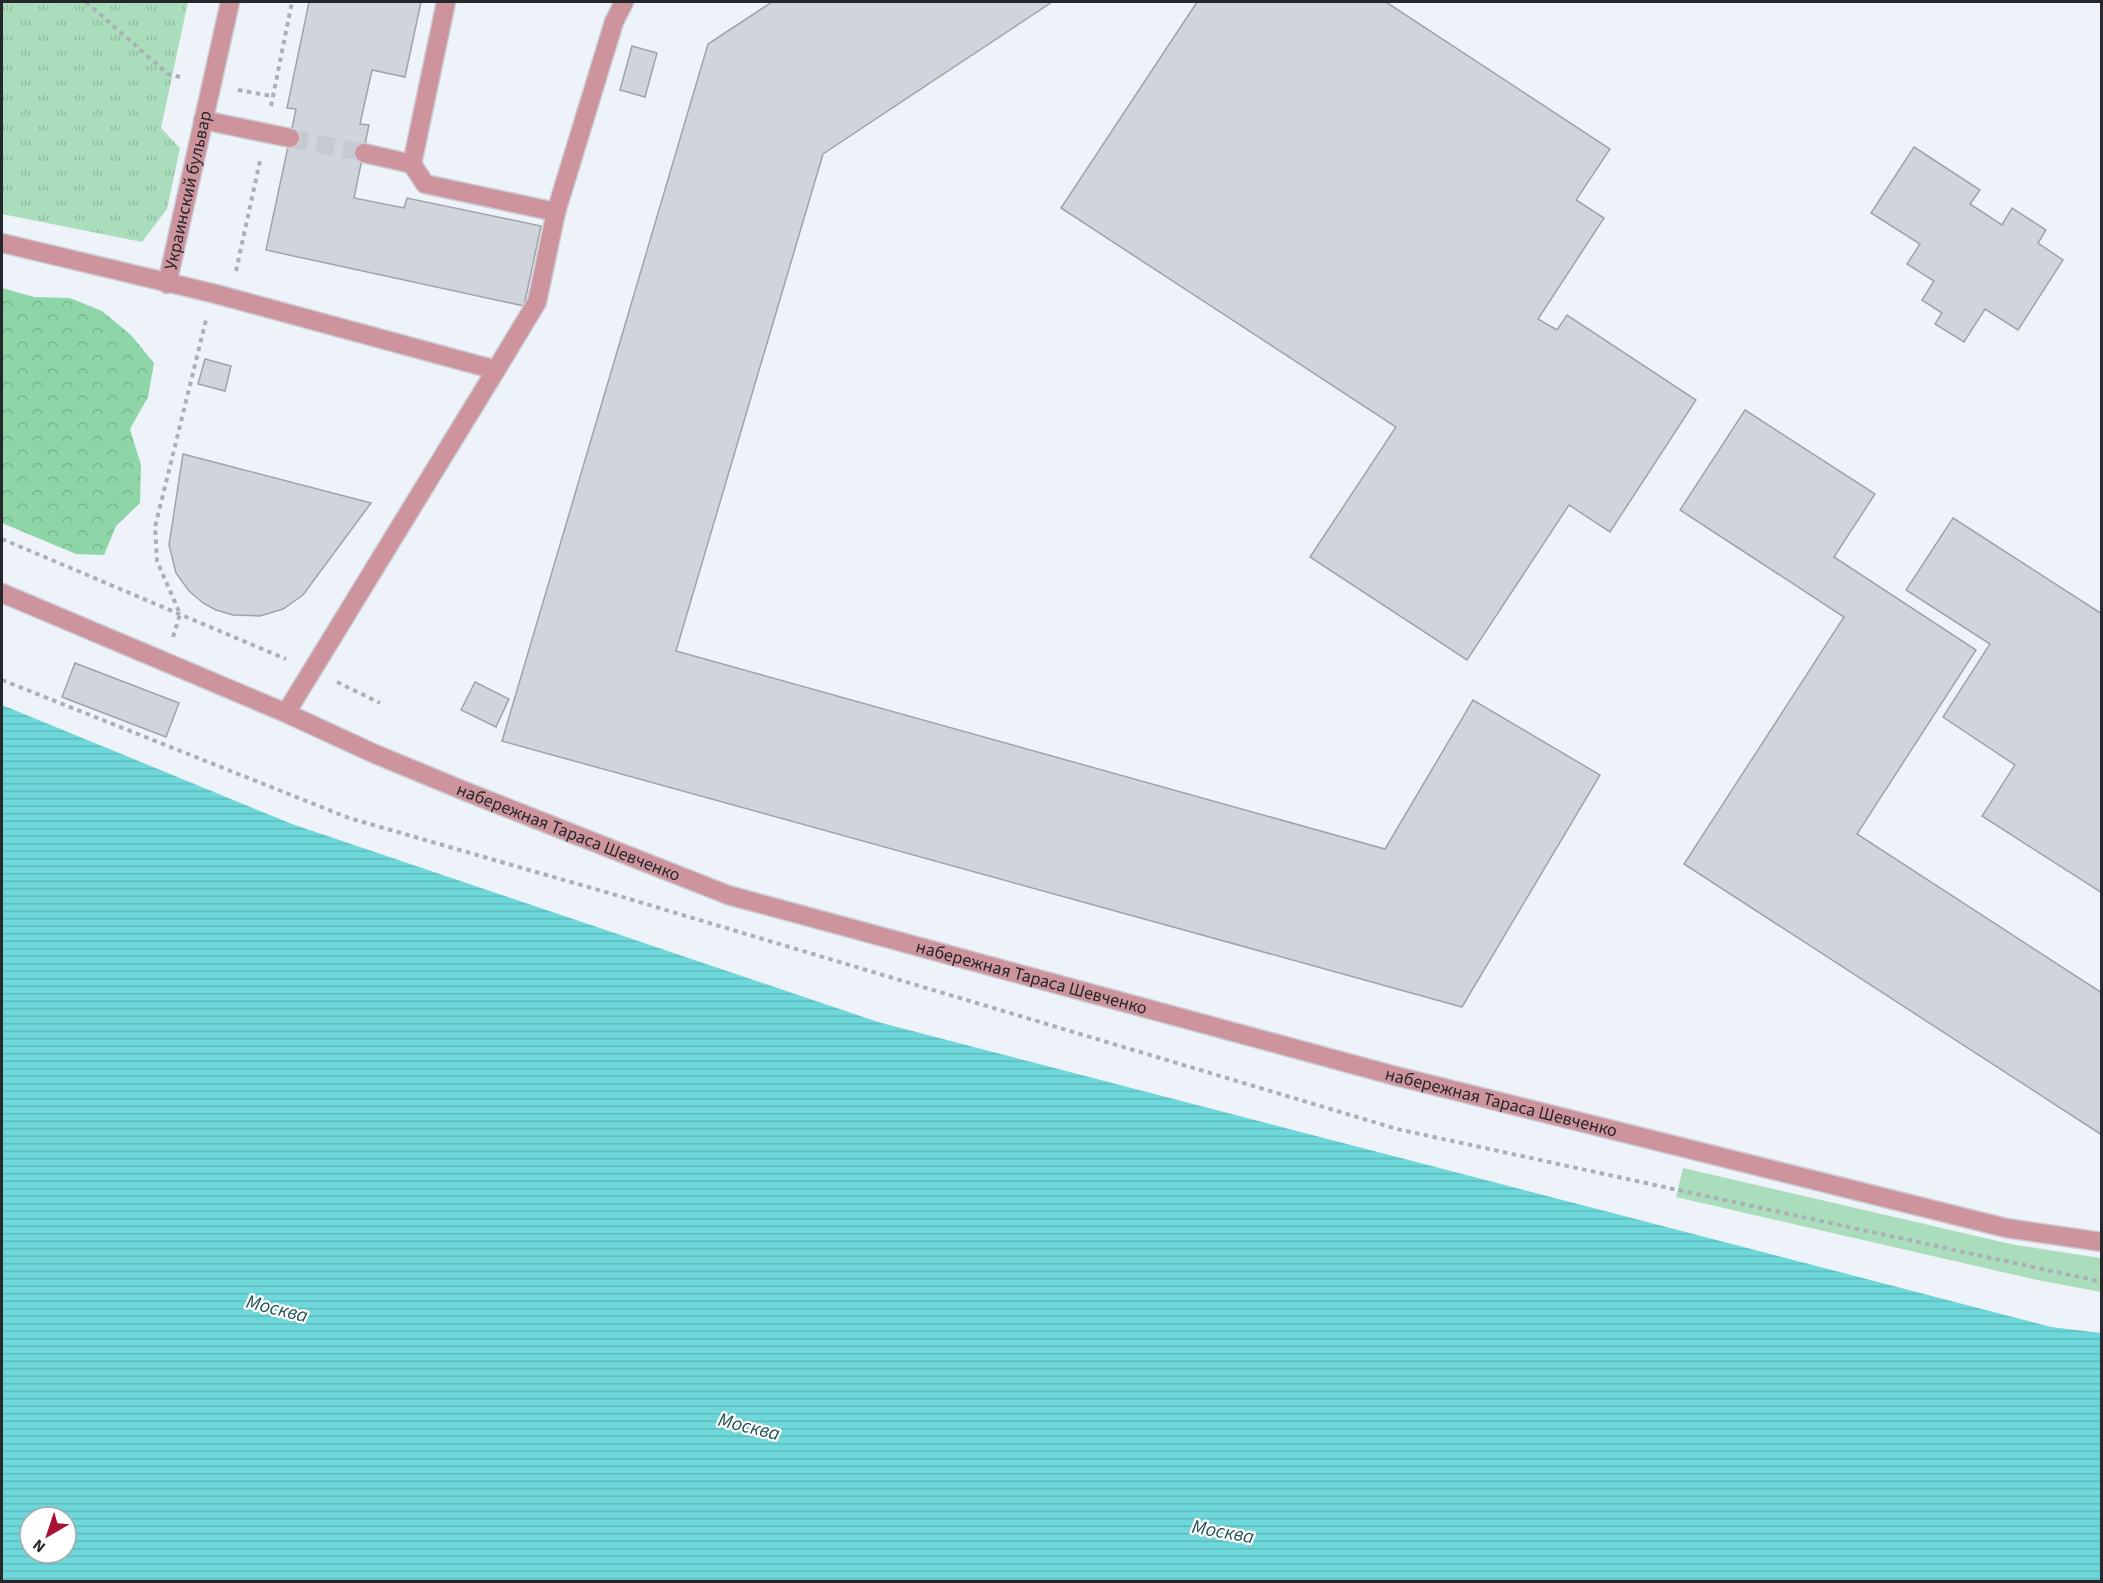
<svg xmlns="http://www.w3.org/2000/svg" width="2103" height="1583" font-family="'Source Sans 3',sans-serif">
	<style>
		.grass { fill: #adb }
		.forest { fill: url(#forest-crowns) }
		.park { fill: url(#park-tufts) }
		.water { fill: url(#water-rules); fill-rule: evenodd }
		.building { fill: #d0d4db; stroke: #a0a3aa; stroke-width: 1.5 }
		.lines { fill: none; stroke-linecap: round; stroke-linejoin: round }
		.minor-tunnel { stroke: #c6c9d0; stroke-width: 18; stroke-dasharray: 18 9; stroke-linecap: butt }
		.minor-casing { stroke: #cacdd4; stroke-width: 21 }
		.path { stroke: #acafb5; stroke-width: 4; stroke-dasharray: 4.5 4.5; stroke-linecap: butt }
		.minor { stroke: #ce949d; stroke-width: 18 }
		.labels { text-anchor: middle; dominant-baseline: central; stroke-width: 4.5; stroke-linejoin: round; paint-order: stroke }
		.street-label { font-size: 18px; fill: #26272a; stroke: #fff }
		.water-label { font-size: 20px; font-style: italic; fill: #265556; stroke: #fff }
	</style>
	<defs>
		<pattern id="forest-crowns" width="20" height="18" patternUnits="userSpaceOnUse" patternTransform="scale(1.5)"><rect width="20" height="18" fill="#8ed5a7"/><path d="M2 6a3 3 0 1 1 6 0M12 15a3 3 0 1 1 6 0" fill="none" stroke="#7ab790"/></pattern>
		<pattern id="park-tufts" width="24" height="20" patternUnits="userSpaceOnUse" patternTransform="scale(1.5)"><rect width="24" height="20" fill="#adb"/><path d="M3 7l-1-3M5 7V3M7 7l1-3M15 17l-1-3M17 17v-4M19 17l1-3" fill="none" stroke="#92bea1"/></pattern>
		<pattern id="water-rules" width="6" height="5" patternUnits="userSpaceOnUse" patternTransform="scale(1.5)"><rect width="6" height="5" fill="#6ed7da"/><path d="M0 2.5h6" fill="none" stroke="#5fb9bb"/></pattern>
	</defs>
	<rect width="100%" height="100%" fill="#eef2f9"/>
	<path class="grass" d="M 1683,1168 L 2015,1245 L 2101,1258 L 2101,1292 L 2037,1280 L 1676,1197 Z"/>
	<path class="forest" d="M 2,288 L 34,297 L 70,298 L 102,311 L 131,335 L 154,363 L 148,397 L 130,429 L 141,465 L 140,503 L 116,526 L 104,555 L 76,554 L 2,523 Z"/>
	<path class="park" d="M 2,2 L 188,2 L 161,128 L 180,148 L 167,209 L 142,242 L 2,214 Z"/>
	<path class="water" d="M 2,705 L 292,824 L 878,1022 L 2051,1327 L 2101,1333 L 2101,1581 L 2,1581 ZM 30,1517 L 66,1517 L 66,1553 L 30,1553 Z"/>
	<path class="building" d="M 309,2 L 421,2 L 405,77 L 372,70 L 360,124 L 369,125 L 354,198 L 404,208 L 407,198 L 541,226 L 524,306 L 266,250 L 296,109 L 287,108 Z
		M 772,2 L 1052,2 L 823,154 L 676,651 L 1385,849 L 1473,700 L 1600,775 L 1462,1007 L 502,741 L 708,44 Z
		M 1197,2 L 1386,2 L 1610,149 L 1576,200 L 1604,218 L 1538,319 L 1557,330 L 1567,315 L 1696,400 L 1610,532 L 1569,505 L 1467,660 L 1310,557 L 1396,427 L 1061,208 Z
		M 632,46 L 657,53 L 645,97 L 620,90 Z
		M 1914,147 L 1980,190 L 1970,204 L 2002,225 L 2012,208 L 2046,230 L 2038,243 L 2063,260 L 2018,330 L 1985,309 L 1964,342 L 1935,324 L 1942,313 L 1922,300 L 1934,281 L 1907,264 L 1920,244 L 1871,213 Z
		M 205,359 L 231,366 L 225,391 L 198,384 Z
		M 1745,410 L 1875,494 L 1834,557 L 1976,650 L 1857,834 L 2102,993 L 2102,1135 L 1684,864 L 1844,617 L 1680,510 Z
		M 183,454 L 371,503 L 303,595 L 283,609 L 260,616 L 233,615 L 216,610 L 203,603 L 189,591 L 176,573 L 169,545 Z
		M 1953,518 L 2102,614 L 2102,893 L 1982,816 L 2015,765 L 1943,717 L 1990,644 L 1906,590 Z
		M 75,663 L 179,703 L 166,737 L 62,697 Z
		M 475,682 L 509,699 L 496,727 L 461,710 Z"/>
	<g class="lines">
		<path class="minor-tunnel" d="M 290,138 L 364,153"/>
		<defs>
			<g id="minor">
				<path d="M 203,120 L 290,138"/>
				<path d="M 364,153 L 412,164 L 446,2"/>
				<path d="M 412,164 L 425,184 L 556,212"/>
				<path d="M 2,243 L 212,293 L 496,370 L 537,302 L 556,212 L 614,22 L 624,2"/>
				<path id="s1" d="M 167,284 L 230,2"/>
				<path id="s2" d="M 2,593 L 286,713 L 375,754 L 467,792 L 728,895 L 1392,1075 L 2006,1228 L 2102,1242"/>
				<path d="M 286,713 L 496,370"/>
			</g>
		</defs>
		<use href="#minor" class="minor-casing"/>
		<path class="path" d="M 86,2 L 168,74 L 184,78
			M 238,90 L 272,96
			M 271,106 L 292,2
			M 236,271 L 260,161
			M 2,539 L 286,659
			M 173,637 L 180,614 L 157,561 L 155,527 L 206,320
			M 2,680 L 349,818 L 626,898 L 1397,1129 L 2102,1282
			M 337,682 L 380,703"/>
		<use href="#minor" class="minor"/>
	</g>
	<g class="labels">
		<g class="street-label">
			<text stroke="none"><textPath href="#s1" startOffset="96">Украинский бульвар</textPath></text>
			<text stroke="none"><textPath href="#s2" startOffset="615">набережная Тараса Шевченко</textPath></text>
			<text stroke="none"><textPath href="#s2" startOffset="1101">набережная Тараса Шевченко</textPath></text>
			<text stroke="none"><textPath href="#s2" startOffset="1587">набережная Тараса Шевченко</textPath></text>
		</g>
		<g class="water-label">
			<text transform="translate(277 1309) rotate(14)">Москва</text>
			<text transform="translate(749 1427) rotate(14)">Москва</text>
			<text transform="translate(1223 1532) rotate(10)">Москва</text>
		</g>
	</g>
	<rect width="2103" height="1583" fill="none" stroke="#26272a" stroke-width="6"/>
	<g transform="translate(48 1535) rotate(219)"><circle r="28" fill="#ffffff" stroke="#a8a9aa" stroke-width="1.5"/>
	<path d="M0-4.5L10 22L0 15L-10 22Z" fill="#a91133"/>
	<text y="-9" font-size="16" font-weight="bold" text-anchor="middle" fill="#26272a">N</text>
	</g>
</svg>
